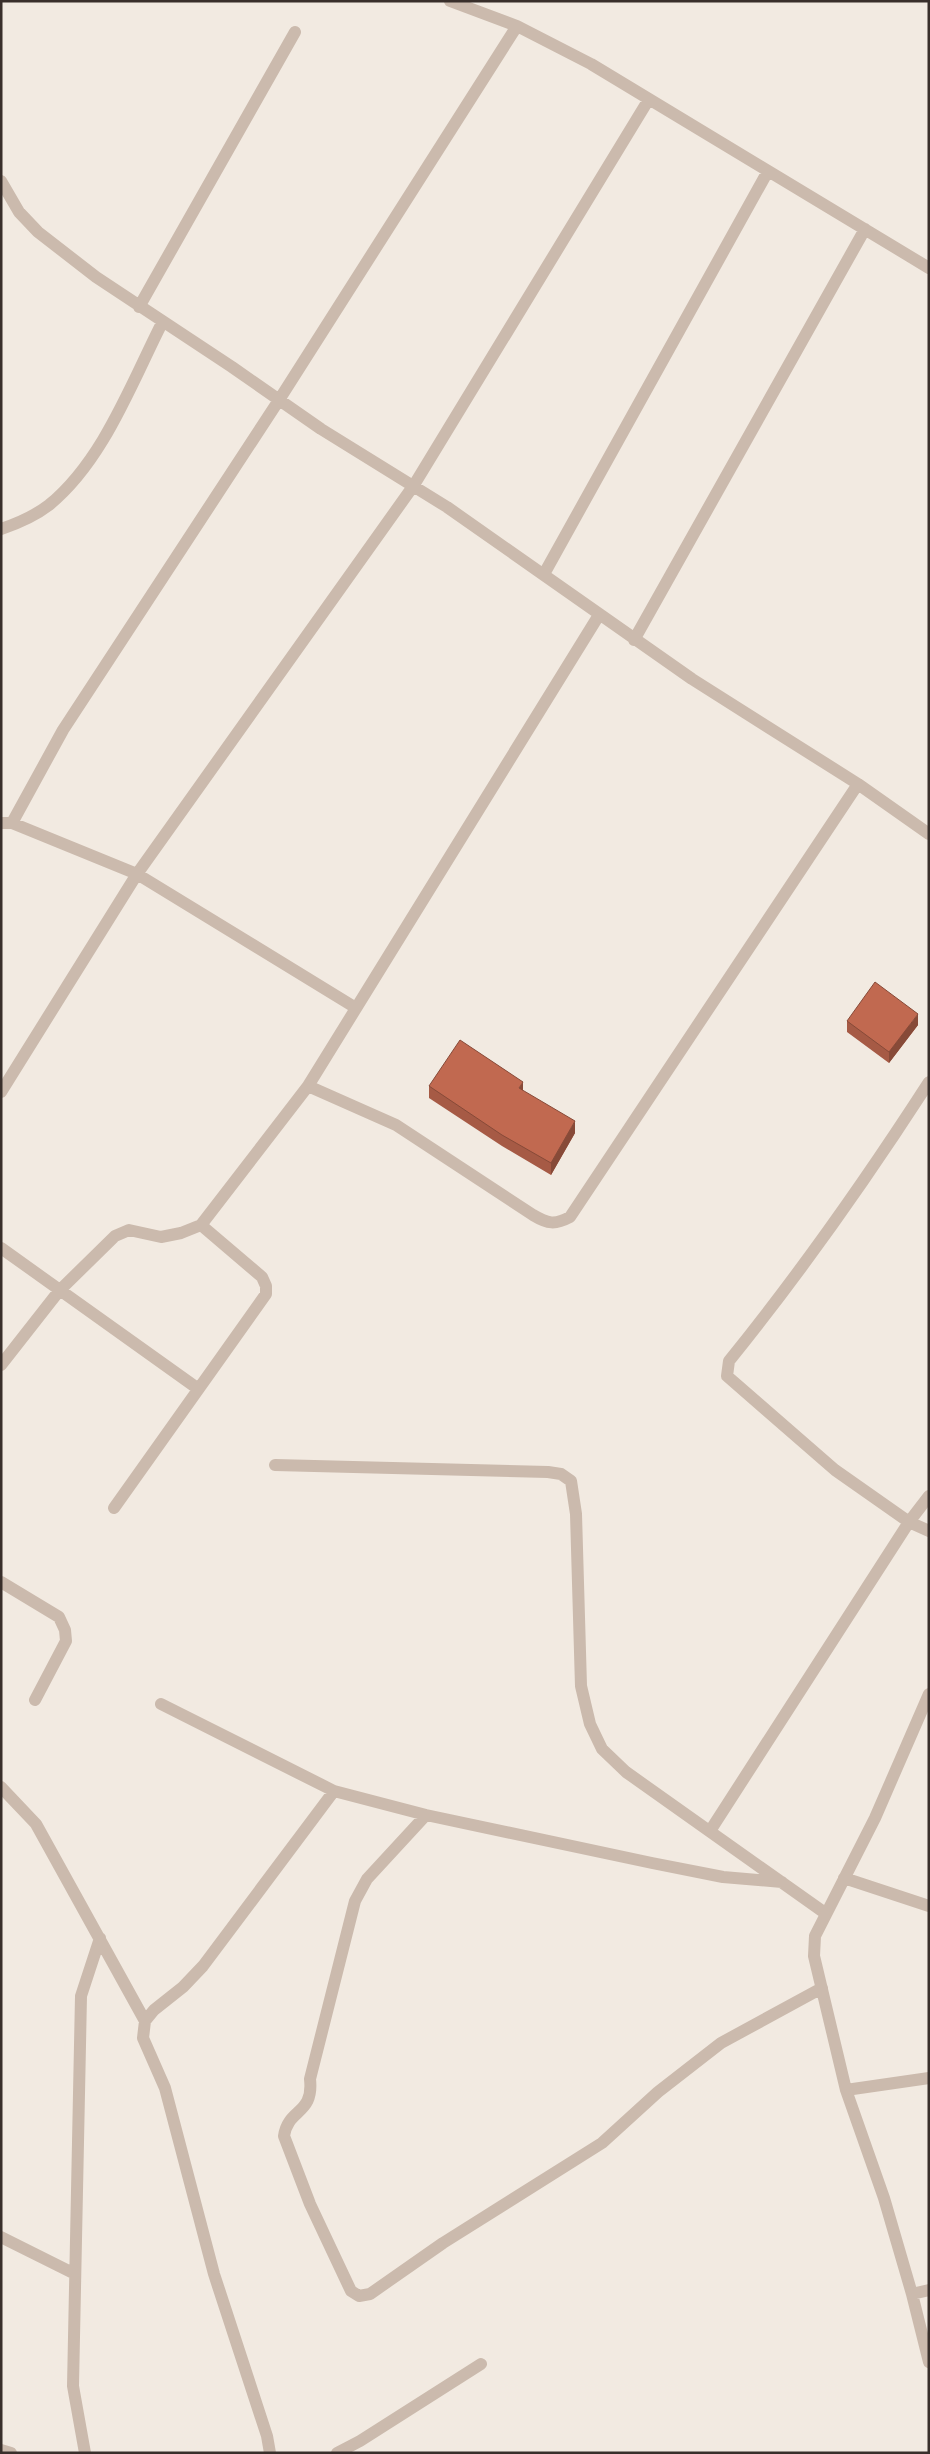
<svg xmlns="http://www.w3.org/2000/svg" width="930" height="2454" font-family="Raleway,sans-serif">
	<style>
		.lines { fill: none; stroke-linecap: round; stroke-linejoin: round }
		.minor { stroke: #cbbaad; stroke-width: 12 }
		.wall { fill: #a65a45 }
		.shaded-wall { fill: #874a38 }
		.building { fill: #c16950; stroke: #874a38 }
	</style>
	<rect width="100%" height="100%" fill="#f2eae1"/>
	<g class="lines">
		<path class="minor" d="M 450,1 L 517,26 L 591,64 L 929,268
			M 1,181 L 19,212 L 38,232 L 96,277 L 232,367 L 321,429 L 447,507 L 692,679 L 858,784 L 929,834
			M 139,307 L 295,32
			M 1,529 C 16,524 36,515 49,505 C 103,461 131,384 162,323
			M 544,574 L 768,171
			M 634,640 L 865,229
			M 1,823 L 12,823 L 137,874 L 356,1008
			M 12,823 L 63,730 L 279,400 L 517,26
			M 929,1082 C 867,1178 801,1272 729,1361 L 727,1376 L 835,1470 L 909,1522 L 929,1531
			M 308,1086 L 396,1125 L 533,1215 C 548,1224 555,1225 570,1217 L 858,784
			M 1,1092 L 137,874 L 414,485 L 649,99
			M 1,1248 L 197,1388
			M 1,1365 L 59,1291 L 115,1236 L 129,1230 L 161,1237 L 181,1233 L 201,1225 L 308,1086 L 599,615
			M 275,1465 L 548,1472 L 561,1474 L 571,1481 L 576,1514 L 581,1686 L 590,1724 L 602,1749 L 626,1772 L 825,1913
			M 114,1508 L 266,1294 L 266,1286 L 262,1277 L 201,1225
			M 1,1582 L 59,1617 L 65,1630 L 66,1641 L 35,1700
			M 929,1694 L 875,1818 L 815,1936 L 814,1956 L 846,2090 L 884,2198 L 912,2294 L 929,2362
			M 161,1704 L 334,1791 L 426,1815 L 652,1863 L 723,1877 L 782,1882
			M 1,1787 L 36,1824 L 145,2021 L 143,2038 L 165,2088 L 214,2274 L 267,2436 L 270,2453
			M 426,1815 L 367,1879 L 355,1901 L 310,2079 C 314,2115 288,2108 284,2136 L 310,2204 L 351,2291 L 359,2296 L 370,2294 L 443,2243 L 602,2143 L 658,2092 L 721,2043 L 822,1988
			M 710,1831 L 909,1522 L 929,1496
			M 844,1878 L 929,1906
			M 145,2021 L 154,2010 L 183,1987 L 203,1966 L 334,1791
			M 846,2090 L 929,2078
			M 1,2237 L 75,2274
			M 912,2294 L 929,2290
			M 1,2450 L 11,2453
			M 85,2453 L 73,2386 L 81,1996 L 100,1938
			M 337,2453 L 360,2441 L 481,2364"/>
	</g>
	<path class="wall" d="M 847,1021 L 918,1025 L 889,1063 L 847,1032 Z
		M 429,1086 L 523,1091 L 575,1133 L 551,1175 L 502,1146 L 429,1098 Z"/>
	<path class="shaded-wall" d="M 918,1014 L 918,1025 L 889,1063 L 889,1052 Z
		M 523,1082 L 523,1093 L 519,1088 Z
		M 575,1121 L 575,1133 L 551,1175 L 551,1163 Z"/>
	<path class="building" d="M 875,982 L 918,1014 L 889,1052 L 847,1021 Z
		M 460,1040 L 523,1082 L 519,1088 L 575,1121 L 551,1163 L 502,1135 L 429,1086 Z"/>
	<rect width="930" height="2454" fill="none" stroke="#392f2b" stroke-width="5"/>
</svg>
